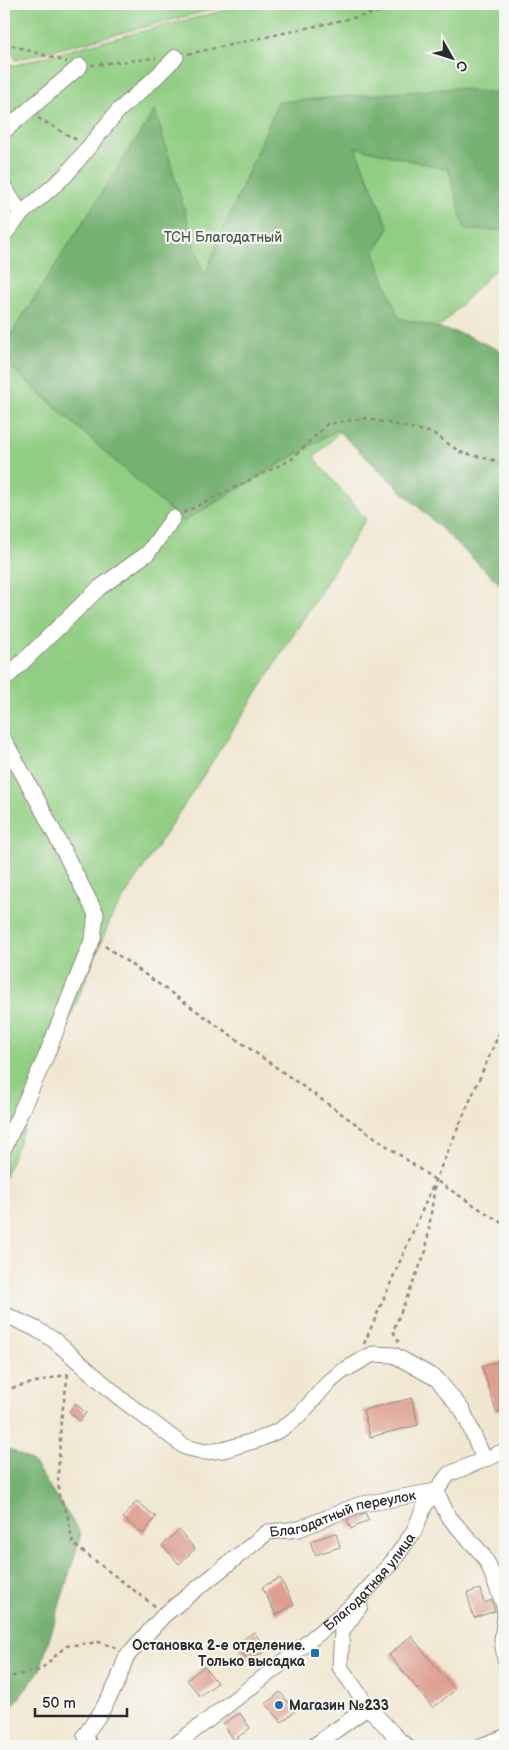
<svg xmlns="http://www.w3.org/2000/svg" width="509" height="1750" font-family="'Balsamiq Sans',sans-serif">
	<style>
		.green { fill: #91ce83; stroke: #5e7c57 }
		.forest { fill: #74b171; stroke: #506e4e }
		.building { fill: #de9e8f }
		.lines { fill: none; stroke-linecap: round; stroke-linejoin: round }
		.minor-casing { stroke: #8e897e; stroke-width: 17 }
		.path { stroke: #8e897e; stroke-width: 2.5; stroke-dasharray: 4 4; stroke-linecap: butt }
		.minor { stroke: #fff; stroke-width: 15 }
		.poi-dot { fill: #1f6fb2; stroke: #f6f6f2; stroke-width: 2 }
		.labels { text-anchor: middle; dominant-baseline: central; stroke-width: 4.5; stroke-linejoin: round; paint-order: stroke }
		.park-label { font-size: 14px; fill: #4a5c45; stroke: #f6f6f2 }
		.street-label { font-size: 14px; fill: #2b2b2b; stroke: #f6f6f2 }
		.poi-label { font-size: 14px; font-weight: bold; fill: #2b2b2b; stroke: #f6f6f2; text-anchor: end }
	</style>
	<rect width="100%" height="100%" fill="#f6f6f2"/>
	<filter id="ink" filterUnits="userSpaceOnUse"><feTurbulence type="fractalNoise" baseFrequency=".02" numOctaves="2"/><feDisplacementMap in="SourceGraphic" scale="10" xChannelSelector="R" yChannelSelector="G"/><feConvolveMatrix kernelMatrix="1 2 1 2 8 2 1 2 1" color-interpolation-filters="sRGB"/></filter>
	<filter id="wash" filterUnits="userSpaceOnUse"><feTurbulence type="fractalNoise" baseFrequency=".0096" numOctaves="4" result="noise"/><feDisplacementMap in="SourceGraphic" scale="20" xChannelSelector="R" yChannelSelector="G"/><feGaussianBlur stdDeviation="1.12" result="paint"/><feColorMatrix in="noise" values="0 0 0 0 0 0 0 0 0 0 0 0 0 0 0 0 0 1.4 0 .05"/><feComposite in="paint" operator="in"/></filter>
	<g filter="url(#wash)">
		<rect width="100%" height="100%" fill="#f1e7d1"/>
		<path class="green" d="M 4,4 L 234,4 L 16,60 L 4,39 Z
			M 249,4 L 505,4 L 505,259 L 314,458 L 366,519 L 260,688 L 112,916 L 4,1178 L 4,64 L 15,65 L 81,47 Z"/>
		<path class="forest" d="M 457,88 L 505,95 L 505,230 L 465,230 L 449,170 L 355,147 L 389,228 L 374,253 L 399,318 L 466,335 L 505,353 L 505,589 L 337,430 L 183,522 L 4,361 L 4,345 L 155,110 L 204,276 L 278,102 Z
			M 4,1446 L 33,1462 L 81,1534 L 40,1670 L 4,1718 Z"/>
		<g id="blocks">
			<path class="building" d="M 505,1360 L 505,1409 L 496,1412 L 482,1366 Z
				M 412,1398 L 418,1425 L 370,1437 L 363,1410 Z
				M 75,1403 L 86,1413 L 80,1421 L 69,1412 Z
				M 137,1501 L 156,1517 L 143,1534 L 123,1518 Z
				M 365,1513 L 369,1520 L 351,1529 L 347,1520 Z
				M 179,1530 L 195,1549 L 179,1564 L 162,1545 Z
				M 336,1533 L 340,1547 L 315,1555 L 310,1541 Z
				M 280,1578 L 294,1605 L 276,1615 L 262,1587 Z
				M 480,1589 L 484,1603 L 492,1600 L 495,1611 L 474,1618 L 467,1593 Z
				M 254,1632 L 266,1649 L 249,1662 L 236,1644 Z
				M 411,1636 L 455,1690 L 433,1708 L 389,1655 Z
				M 204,1666 L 217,1683 L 200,1696 L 187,1680 Z
				M 280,1692 L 295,1711 L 282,1722 L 266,1704 Z
				M 240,1713 L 250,1728 L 234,1740 L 223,1724 Z"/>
		</g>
	</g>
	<g filter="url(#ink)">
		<use href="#blocks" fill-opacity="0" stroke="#8e897e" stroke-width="1"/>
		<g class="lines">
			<defs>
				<g id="minor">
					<path d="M 4,131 L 80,66"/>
					<path d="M 4,187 L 21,214 L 4,235"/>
					<path d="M 21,214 L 65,176 L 118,111 L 155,78 L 176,57"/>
					<path d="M 4,680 L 99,588 L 148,553 L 173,518"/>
					<path d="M 4,740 L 39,803 L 96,914 L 93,938 L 44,1061 L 4,1148"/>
					<path d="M 4,1314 L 36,1329 L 54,1340 L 120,1398 L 185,1447 L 205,1452 L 223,1450 L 260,1439 L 280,1430 L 300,1415 L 327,1384 L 341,1372 L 373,1354 L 394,1355 L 437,1379 L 463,1411 L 484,1459"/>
					<path d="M 360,1606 L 342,1631 L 340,1667 L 368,1707 L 400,1741 L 407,1746"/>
					<path id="s1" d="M 90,1746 L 85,1735 L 101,1712 L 118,1681 L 126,1657 L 164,1615 L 268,1532 L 299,1529 L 358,1505 L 436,1491 L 448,1516 L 482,1554 L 488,1564 L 504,1605 L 505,1616 L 502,1640 L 505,1659"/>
					<path id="s2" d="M 174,1746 L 286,1660 L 354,1604 L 393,1561 L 414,1531 L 425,1505 L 449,1474 L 505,1451"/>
					<path d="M 314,1746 L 368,1707"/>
					<path d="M 481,1746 L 505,1737"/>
				</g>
			</defs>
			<use href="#minor" class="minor-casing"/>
			<path class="path" d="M 4,43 L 67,62
				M 188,54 L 416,4
				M 91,65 L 156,58
				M 38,118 L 77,140
				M 183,513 L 292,459 L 327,424 L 365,418 L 433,433 L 460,452 L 505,463
				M 105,946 L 435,1180 L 505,1225
				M 399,1342 L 393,1331 L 426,1251 L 435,1184
				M 364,1344 L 505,1020
				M 68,1374 L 61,1421 L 58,1476 L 59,1496 L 67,1513 L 73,1544 L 156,1607
				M 4,1390 L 68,1374
				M 4,1678 L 40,1670 L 66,1646 L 99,1642 L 118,1648"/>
			<use href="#minor" class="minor"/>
		</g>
	</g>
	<g class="poi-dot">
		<rect x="310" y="1648" width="10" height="10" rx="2.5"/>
		<circle cx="279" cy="1705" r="5"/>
	</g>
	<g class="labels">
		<g class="park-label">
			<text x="223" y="237">ТСН Благодатный</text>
		</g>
		<g class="street-label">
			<text stroke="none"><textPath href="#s1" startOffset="368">Благодатный переулок</textPath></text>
			<text stroke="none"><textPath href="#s2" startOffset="256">Благодатная улица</textPath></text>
		</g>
		<g class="poi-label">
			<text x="305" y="1645">Остановка 2-е отделение.<tspan x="305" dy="16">Только высадка</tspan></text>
			<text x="289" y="1705" text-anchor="start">Магазин №233</text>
		</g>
	</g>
	<rect width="509" height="1750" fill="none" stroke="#f6f6f2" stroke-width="20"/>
	<g transform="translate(452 58) rotate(129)" stroke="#f6f6f2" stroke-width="4" paint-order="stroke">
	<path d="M0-4L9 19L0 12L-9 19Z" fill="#2b2b2b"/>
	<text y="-8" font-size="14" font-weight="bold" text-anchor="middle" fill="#2b2b2b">С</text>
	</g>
	<path d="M35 1708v8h92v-8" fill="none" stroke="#2b2b2b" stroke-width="2.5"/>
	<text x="42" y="1708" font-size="15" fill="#2b2b2b" stroke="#f6f6f2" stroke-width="4" paint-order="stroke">50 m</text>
</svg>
